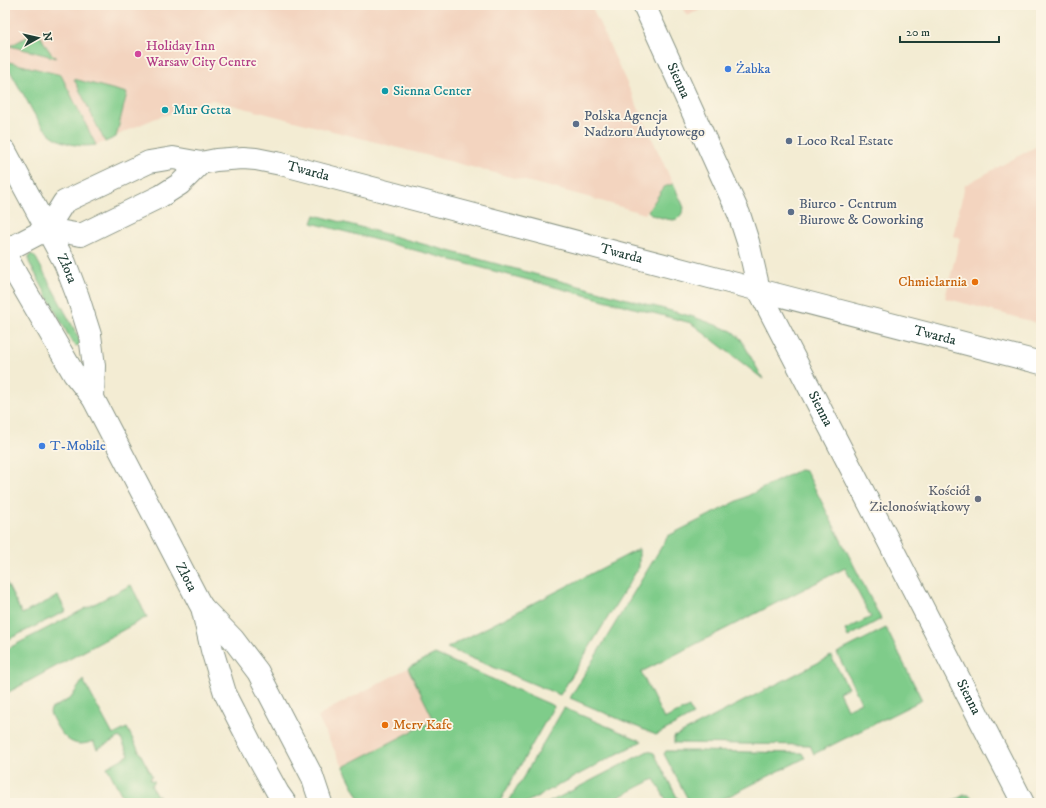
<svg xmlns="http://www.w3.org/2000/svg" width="1046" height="808" font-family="'IM FELL DW Pica',serif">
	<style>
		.built { fill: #f3d4bf }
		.grass { fill: #7fcc8a; stroke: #4f845f }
		.garden { fill: url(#garden-furrows); stroke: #4f845f }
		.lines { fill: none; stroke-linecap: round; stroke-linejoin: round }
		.street-casing { stroke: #899484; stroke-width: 24 }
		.street { stroke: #fff; stroke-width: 22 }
		.hotel-dot { fill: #d1479c; stroke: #fcf5e5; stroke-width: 1.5 }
		.shop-dot { fill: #3f7fe0; stroke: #fcf5e5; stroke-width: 1.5 }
		.culture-dot { fill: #0f9aa8; stroke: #fcf5e5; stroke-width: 1.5 }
		.service-dot { fill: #5c6f8a; stroke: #fcf5e5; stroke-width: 1.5 }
		.food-dot { fill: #e8710a; stroke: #fcf5e5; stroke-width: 1.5 }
		.worship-dot { fill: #6b7280; stroke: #fcf5e5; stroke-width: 1.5 }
		.labels { text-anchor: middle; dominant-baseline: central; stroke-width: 3.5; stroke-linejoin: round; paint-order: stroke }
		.hotel-label { font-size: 14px; fill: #b23c85; stroke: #fcf5e5; text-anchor: start }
		.shop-label { font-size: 14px; fill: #366cbe; stroke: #fcf5e5; text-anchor: start }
		.street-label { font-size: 14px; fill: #1f3d34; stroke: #fcf5e5 }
		.culture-label { font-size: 14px; fill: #0d838f; stroke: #fcf5e5; text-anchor: start }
		.service-label { font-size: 14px; fill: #4e5e75; stroke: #fcf5e5; text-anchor: start }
		.food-label { font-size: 14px; fill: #c56008; stroke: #fcf5e5; text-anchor: end }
		.worship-label { font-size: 14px; fill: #5b616d; stroke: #fcf5e5; text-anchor: end }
	</style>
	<defs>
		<pattern id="garden-furrows" width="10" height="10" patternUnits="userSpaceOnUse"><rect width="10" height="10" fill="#7fcc8a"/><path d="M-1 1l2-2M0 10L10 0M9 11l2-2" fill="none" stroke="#67a772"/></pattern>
	</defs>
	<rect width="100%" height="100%" fill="#fcf5e5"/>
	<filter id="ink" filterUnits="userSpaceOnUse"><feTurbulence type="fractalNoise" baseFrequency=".025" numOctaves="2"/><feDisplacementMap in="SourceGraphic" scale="8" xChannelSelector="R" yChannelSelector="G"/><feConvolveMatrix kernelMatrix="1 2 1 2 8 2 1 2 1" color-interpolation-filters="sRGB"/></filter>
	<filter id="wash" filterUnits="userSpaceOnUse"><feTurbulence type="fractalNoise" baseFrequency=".012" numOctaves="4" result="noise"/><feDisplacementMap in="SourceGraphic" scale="16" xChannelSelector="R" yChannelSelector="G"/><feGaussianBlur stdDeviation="0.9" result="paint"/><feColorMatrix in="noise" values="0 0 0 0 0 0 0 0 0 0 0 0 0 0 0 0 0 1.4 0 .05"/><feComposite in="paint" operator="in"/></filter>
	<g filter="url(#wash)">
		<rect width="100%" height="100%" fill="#f3ecd3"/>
		<path class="built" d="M 5,5 L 591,5 L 673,184 L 664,187 L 645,214 L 584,196 L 213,100 L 156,118 L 128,130 L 105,142 L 96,145 L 88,146 L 68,144 L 55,137 L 46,130 L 38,120 L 5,62 Z
			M 682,5 L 710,5 L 687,16 Z
			M 1041,144 L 1041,324 L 945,298 L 960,238 L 953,236 L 965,185 Z
			M 408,668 L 434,720 L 343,767 L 318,718 L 326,711 Z"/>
		<path class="grass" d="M 38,32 C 44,41 48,53 57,58 L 10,46 L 34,33 L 34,34 Z
			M 5,61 L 61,75 L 96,145 C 78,148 57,143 45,129 C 36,119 31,108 25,97 C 18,86 12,74 5,62 Z
			M 74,79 L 127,93 L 116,137 L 105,142 Z
			M 673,184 L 682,203 L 684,208 L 681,215 L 677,219 L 673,220 L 666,219 L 652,215 L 648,211 L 664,187 Z
			M 315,215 L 694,317 L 732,331 L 741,339 L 763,379 L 691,323 L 312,223 Z
			M 31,254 L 34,256 L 36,258 L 79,338 L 80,342 L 79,345 L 76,346 L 72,342 L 29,262 L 29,256 Z
			M 799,470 L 806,471 L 881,619 L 848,637 L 845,630 L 871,617 L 845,568 L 641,672 L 664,719 L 689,707 L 693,715 L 656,735 L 570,698 L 668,536 Z
			M 639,549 L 639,567 L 560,695 L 447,648 Z
			M 5,580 L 22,614 L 58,596 L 66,611 L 5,641 Z
			M 131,585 L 147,617 L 5,694 L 5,650 Z
			M 886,628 L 922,700 L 814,754 L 810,745 L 674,743 L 674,737 L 831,656 L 848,688 L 839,692 L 847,709 L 861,702 L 837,653 Z
			M 435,654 L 554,706 L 499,803 L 362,803 L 343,767 L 434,720 L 408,668 Z
			M 83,680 L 113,735 L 127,728 L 152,776 L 150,778 L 151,781 L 153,780 L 155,782 L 151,785 L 157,796 L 159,795 L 160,797 L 157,799 L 159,803 L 126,803 L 107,767 L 129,755 L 120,737 L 97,749 L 93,741 C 69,752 58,730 50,713 L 51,709 L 71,698 Z
			M 564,708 L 642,741 L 525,803 L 508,803 Z
			M 648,751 L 654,753 L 680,803 L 668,803 L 654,779 L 607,803 L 548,803 Z
			M 666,751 L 699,751 L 802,753 L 805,758 L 715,803 L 690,803 L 664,754 Z"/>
		<path class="garden" d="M 964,795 L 970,795 L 975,803 L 949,803 Z"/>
	</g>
	<g filter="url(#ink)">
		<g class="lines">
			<defs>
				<g id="street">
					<path id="s1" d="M 644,5 L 739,214 L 748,242 L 759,290 L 853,472 L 1023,803"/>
					<path id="s2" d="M 5,151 L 65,263 L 78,297 L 90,335 L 94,366 L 93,398"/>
					<path d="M 47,229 L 81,235 L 161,196 L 180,184 L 201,163"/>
					<path id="s3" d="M 5,251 L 47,229 L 64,202 L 149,162 L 173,158 L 201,163 L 216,160 L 243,158 L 256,159 L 281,164 L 759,290 L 1041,363"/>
					<path id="s4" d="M 5,254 L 17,276 L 74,374 L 93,398 L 199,602 L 202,607 L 233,639 L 258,672 L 312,776 L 321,803"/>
					<path d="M 202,607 L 212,650 L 225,693 L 250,742 L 278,793 L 285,803"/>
				</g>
			</defs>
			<use href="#street" class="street-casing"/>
			<use href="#street" class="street"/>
		</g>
	</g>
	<circle class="hotel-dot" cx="138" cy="54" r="4"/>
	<g class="shop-dot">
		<circle cx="728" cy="69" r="4"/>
		<circle cx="42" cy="446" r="4"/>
	</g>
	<g class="culture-dot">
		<circle cx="385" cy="91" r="4"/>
		<circle cx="165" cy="110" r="4"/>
	</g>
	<g class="service-dot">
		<circle cx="576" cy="124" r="4"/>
		<circle cx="789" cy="141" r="4"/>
		<circle cx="791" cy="212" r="4"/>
	</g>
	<g class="food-dot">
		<circle cx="975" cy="282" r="4"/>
		<circle cx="385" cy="725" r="4"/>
	</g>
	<circle class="worship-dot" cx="978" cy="499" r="4"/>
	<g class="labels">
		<g class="hotel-label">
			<text x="146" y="46">Holiday Inn<tspan x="146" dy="16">Warsaw City Centre</tspan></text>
		</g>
		<g class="shop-label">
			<text x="736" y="69">Żabka</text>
			<text x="50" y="446">T-Mobile</text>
		</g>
		<g class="street-label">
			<text stroke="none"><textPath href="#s1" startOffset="83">Sienna</textPath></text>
			<text stroke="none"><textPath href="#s3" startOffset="335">Twarda</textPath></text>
			<text stroke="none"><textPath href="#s3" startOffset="659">Twarda</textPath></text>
			<text stroke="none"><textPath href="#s2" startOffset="133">Złota</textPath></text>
			<text stroke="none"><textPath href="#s3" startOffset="983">Twarda</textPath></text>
			<text stroke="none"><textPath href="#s1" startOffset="442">Sienna</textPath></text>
			<text stroke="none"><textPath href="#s4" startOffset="371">Złota</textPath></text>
			<text stroke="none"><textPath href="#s1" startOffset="766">Sienna</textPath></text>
		</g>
		<g class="culture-label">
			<text x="393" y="91">Sienna Center</text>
			<text x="173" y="110">Mur Getta</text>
		</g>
		<g class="service-label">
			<text x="584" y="116">Polska Agencja<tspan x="584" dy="16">Nadzoru Audytowego</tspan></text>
			<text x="797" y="141">Loco Real Estate</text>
			<text x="799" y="204">Biurco - Centrum<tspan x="799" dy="16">Biurowe &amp; Coworking</tspan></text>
		</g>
		<g class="food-label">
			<text x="967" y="282">Chmielarnia</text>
			<text x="393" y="725" text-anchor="start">Merv Kafe</text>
		</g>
		<g class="worship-label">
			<text x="970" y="491">Kościół<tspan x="970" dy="16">Zielonoświątkowy</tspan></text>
		</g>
	</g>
	<rect width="1046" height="808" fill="none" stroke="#fcf5e5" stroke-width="20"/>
	<g transform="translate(38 38) rotate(82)" stroke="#fcf5e5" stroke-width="3" paint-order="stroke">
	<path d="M0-3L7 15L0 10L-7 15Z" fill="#1f3d34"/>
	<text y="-6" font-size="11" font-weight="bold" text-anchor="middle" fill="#1f3d34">N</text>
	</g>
	<path d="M900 36v6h99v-6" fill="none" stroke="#1f3d34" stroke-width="2"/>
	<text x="906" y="36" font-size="12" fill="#1f3d34" stroke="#fcf5e5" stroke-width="3" paint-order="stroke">20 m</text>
</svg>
